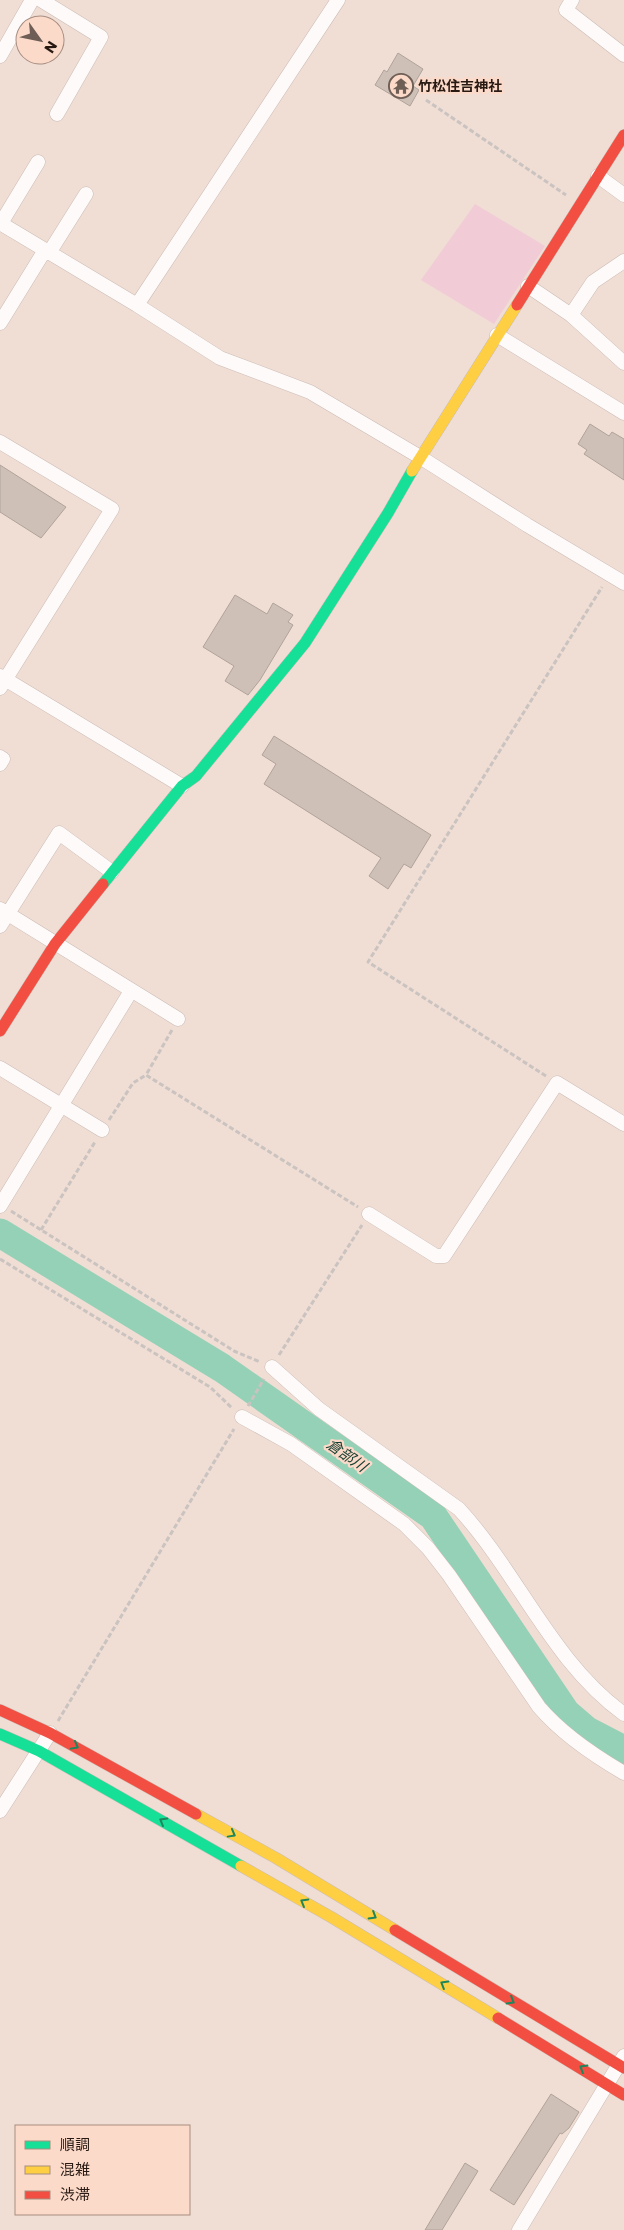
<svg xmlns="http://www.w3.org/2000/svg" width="624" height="2230" font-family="Poppins,'Noto Sans JP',sans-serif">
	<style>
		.green { fill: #f1cbd6 }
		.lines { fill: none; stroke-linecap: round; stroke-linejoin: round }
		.river { stroke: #94d1b7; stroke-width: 29 }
		.building { fill: #cec0b6; stroke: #b0a399 }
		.street-casing { stroke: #ccbcb4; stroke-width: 15 }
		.fast-casing { stroke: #ccbcb4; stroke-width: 12 }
		.slow-casing { stroke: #ccbcb4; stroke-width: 12 }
		.jam-casing { stroke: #ccbcb4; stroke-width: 12 }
		.path { stroke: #cac3c0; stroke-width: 3; stroke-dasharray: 5 2.5; stroke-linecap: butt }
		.street { stroke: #fdfaf9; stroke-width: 14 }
		.fast { stroke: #16e098; stroke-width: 11 }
		.slow { stroke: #ffcf43; stroke-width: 11 }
		.jam { stroke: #f24e42; stroke-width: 11 }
		.oneway { stroke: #1e865c }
		.labels { text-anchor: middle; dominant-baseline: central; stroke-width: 4.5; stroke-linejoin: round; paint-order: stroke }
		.poi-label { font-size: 14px; font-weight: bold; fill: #281912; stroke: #fcdac9; text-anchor: start }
		.water-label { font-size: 15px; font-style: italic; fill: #143f30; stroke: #fcdac9 }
	</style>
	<rect width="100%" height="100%" fill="#f0ded5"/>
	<path class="green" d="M 475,204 L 545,246 L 494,324 L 421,280 Z"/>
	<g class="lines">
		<path class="river" d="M 0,1233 L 222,1368 L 433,1516 L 566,1713 L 587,1731 L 624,1750"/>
	</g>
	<path class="building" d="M 398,53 L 423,69 L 413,86 L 419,90 L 410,106 L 375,85 L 384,70 L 387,72 Z
		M 590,424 L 609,436 L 612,432 L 624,439 L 624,480 L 584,454 L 587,450 L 578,444 Z
		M 0,465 L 66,507 L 41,538 L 0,512 Z
		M 235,595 L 267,614 L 273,603 L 293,615 L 288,622 L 293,625 L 260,680 L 248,695 L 225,681 L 234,666 L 203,647 Z
		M 274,736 L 431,835 L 411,868 L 404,864 L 388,889 L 369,876 L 381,858 L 264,784 L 276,764 L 262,755 Z
		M 551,2094 L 579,2112 L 569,2128 L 562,2134 L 560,2133 L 514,2205 L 490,2190 Z
		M 465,2163 L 478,2171 L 442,2230 L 425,2230 Z"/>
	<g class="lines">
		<defs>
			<path id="street" d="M 41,0 L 101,37 L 57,114
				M 572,0 L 566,10 L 624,55
				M 0,56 L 32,0
				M 598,176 L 624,195
				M 0,223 L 137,305 L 220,358 L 310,392 L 420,457 L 527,525 L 624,583
				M 1,223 L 38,162
				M 49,253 L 86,194
				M 528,286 L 571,315 L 624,363
				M 137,305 L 338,0
				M 571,315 L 593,282 L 624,261
				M 0,323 L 45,250
				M 497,335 L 624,413
				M 0,442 L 112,509 L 0,688
				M 0,676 L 182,786
				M 0,757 L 3,759 L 0,764
				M 0,909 L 178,1019
				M 0,926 L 59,833 L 112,872
				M 0,1068 L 102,1130
				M 0,1206 L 131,991
				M 369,1214 L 436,1256 L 444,1256 L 557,1083 L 624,1124
				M 272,1367 L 319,1409 L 459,1509 C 518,1573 552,1662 624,1714
				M 242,1417 L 291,1444 L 404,1524 L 428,1548 L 449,1575 L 539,1707 C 562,1734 593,1755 624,1773
				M 0,1811 L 50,1733
				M 519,2230 L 624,2056"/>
			<path id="fast" d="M 103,884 L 182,786 L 196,776 L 305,643 L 388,513 L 412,471
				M 0,1734 L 39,1751 L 241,1866"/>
			<path id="slow" d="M 412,471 L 517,305
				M 196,1814 L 276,1858 L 395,1930
				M 241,1866 L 331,1917 L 498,2018"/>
			<path id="jam" d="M 517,305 L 624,135
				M 0,1031 L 55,944 L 103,884
				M 0,1710 L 50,1733 L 196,1814
				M 395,1930 L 624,2068
				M 498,2018 L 624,2095"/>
		</defs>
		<use href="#street" class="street-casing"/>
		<use href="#fast" class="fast-casing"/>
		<use href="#slow" class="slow-casing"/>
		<use href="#jam" class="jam-casing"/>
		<path class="path" d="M 426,100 L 566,195
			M 172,1030 L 146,1075 L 358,1207
			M 546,1076 L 368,962 L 602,587
			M 109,1120 L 133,1083 L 146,1075
			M 11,1211 L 234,1351 L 260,1362
			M 41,1230 L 95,1142
			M 0,1259 L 210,1387 L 232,1408
			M 279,1355 L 362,1225
			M 248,1406 L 264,1379
			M 58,1721 L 234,1429"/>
		<use href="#street" class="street"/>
		<use href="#fast" class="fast"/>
		<use href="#slow" class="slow"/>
		<use href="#jam" class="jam"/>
	</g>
	<defs><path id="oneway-chevron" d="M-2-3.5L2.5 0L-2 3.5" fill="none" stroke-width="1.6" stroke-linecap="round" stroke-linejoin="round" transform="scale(1.25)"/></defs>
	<g class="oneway">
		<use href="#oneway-chevron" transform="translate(75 1746) rotate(29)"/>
		<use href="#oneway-chevron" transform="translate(163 1821) rotate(-150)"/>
		<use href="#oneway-chevron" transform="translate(232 1834) rotate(29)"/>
		<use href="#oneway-chevron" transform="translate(304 1902) rotate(-150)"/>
		<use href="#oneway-chevron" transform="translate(373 1916) rotate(31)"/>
		<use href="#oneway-chevron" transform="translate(444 1984) rotate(-149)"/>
		<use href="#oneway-chevron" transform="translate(511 2001) rotate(31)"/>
		<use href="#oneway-chevron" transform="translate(583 2068) rotate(-149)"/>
	</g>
	<defs>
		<symbol id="temple-ring" viewBox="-11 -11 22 22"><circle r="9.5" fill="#fcdac9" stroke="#6e5e56" stroke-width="1.5"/><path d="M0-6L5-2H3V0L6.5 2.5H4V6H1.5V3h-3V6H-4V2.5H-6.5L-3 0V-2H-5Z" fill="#6e5e56"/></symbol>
	</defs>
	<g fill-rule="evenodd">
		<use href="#temple-ring" x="387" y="72" width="28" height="28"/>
	</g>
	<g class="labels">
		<g class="poi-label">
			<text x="418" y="86">竹松住吉神社</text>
		</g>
		<g class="water-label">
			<text transform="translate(347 1455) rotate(35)">倉部川</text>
		</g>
	</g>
	<rect x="15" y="2125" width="175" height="90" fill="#fcdac9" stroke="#a78d80"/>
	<rect x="25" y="2141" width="25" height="8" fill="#16e098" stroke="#a78d80"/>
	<text x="60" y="2150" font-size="15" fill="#281912">順調</text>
	<rect x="25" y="2166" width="25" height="8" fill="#ffcf43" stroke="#a78d80"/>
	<text x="60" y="2175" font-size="15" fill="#281912">混雑</text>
	<rect x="25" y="2191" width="25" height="8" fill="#f24e42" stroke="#a78d80"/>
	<text x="60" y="2200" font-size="15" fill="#281912">渋滞</text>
	<g transform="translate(40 40) rotate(123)"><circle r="24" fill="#fcdac9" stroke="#a78d80"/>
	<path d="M0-4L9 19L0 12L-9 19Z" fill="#6e5e56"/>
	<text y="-8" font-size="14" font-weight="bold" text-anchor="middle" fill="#281912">N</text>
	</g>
</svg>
